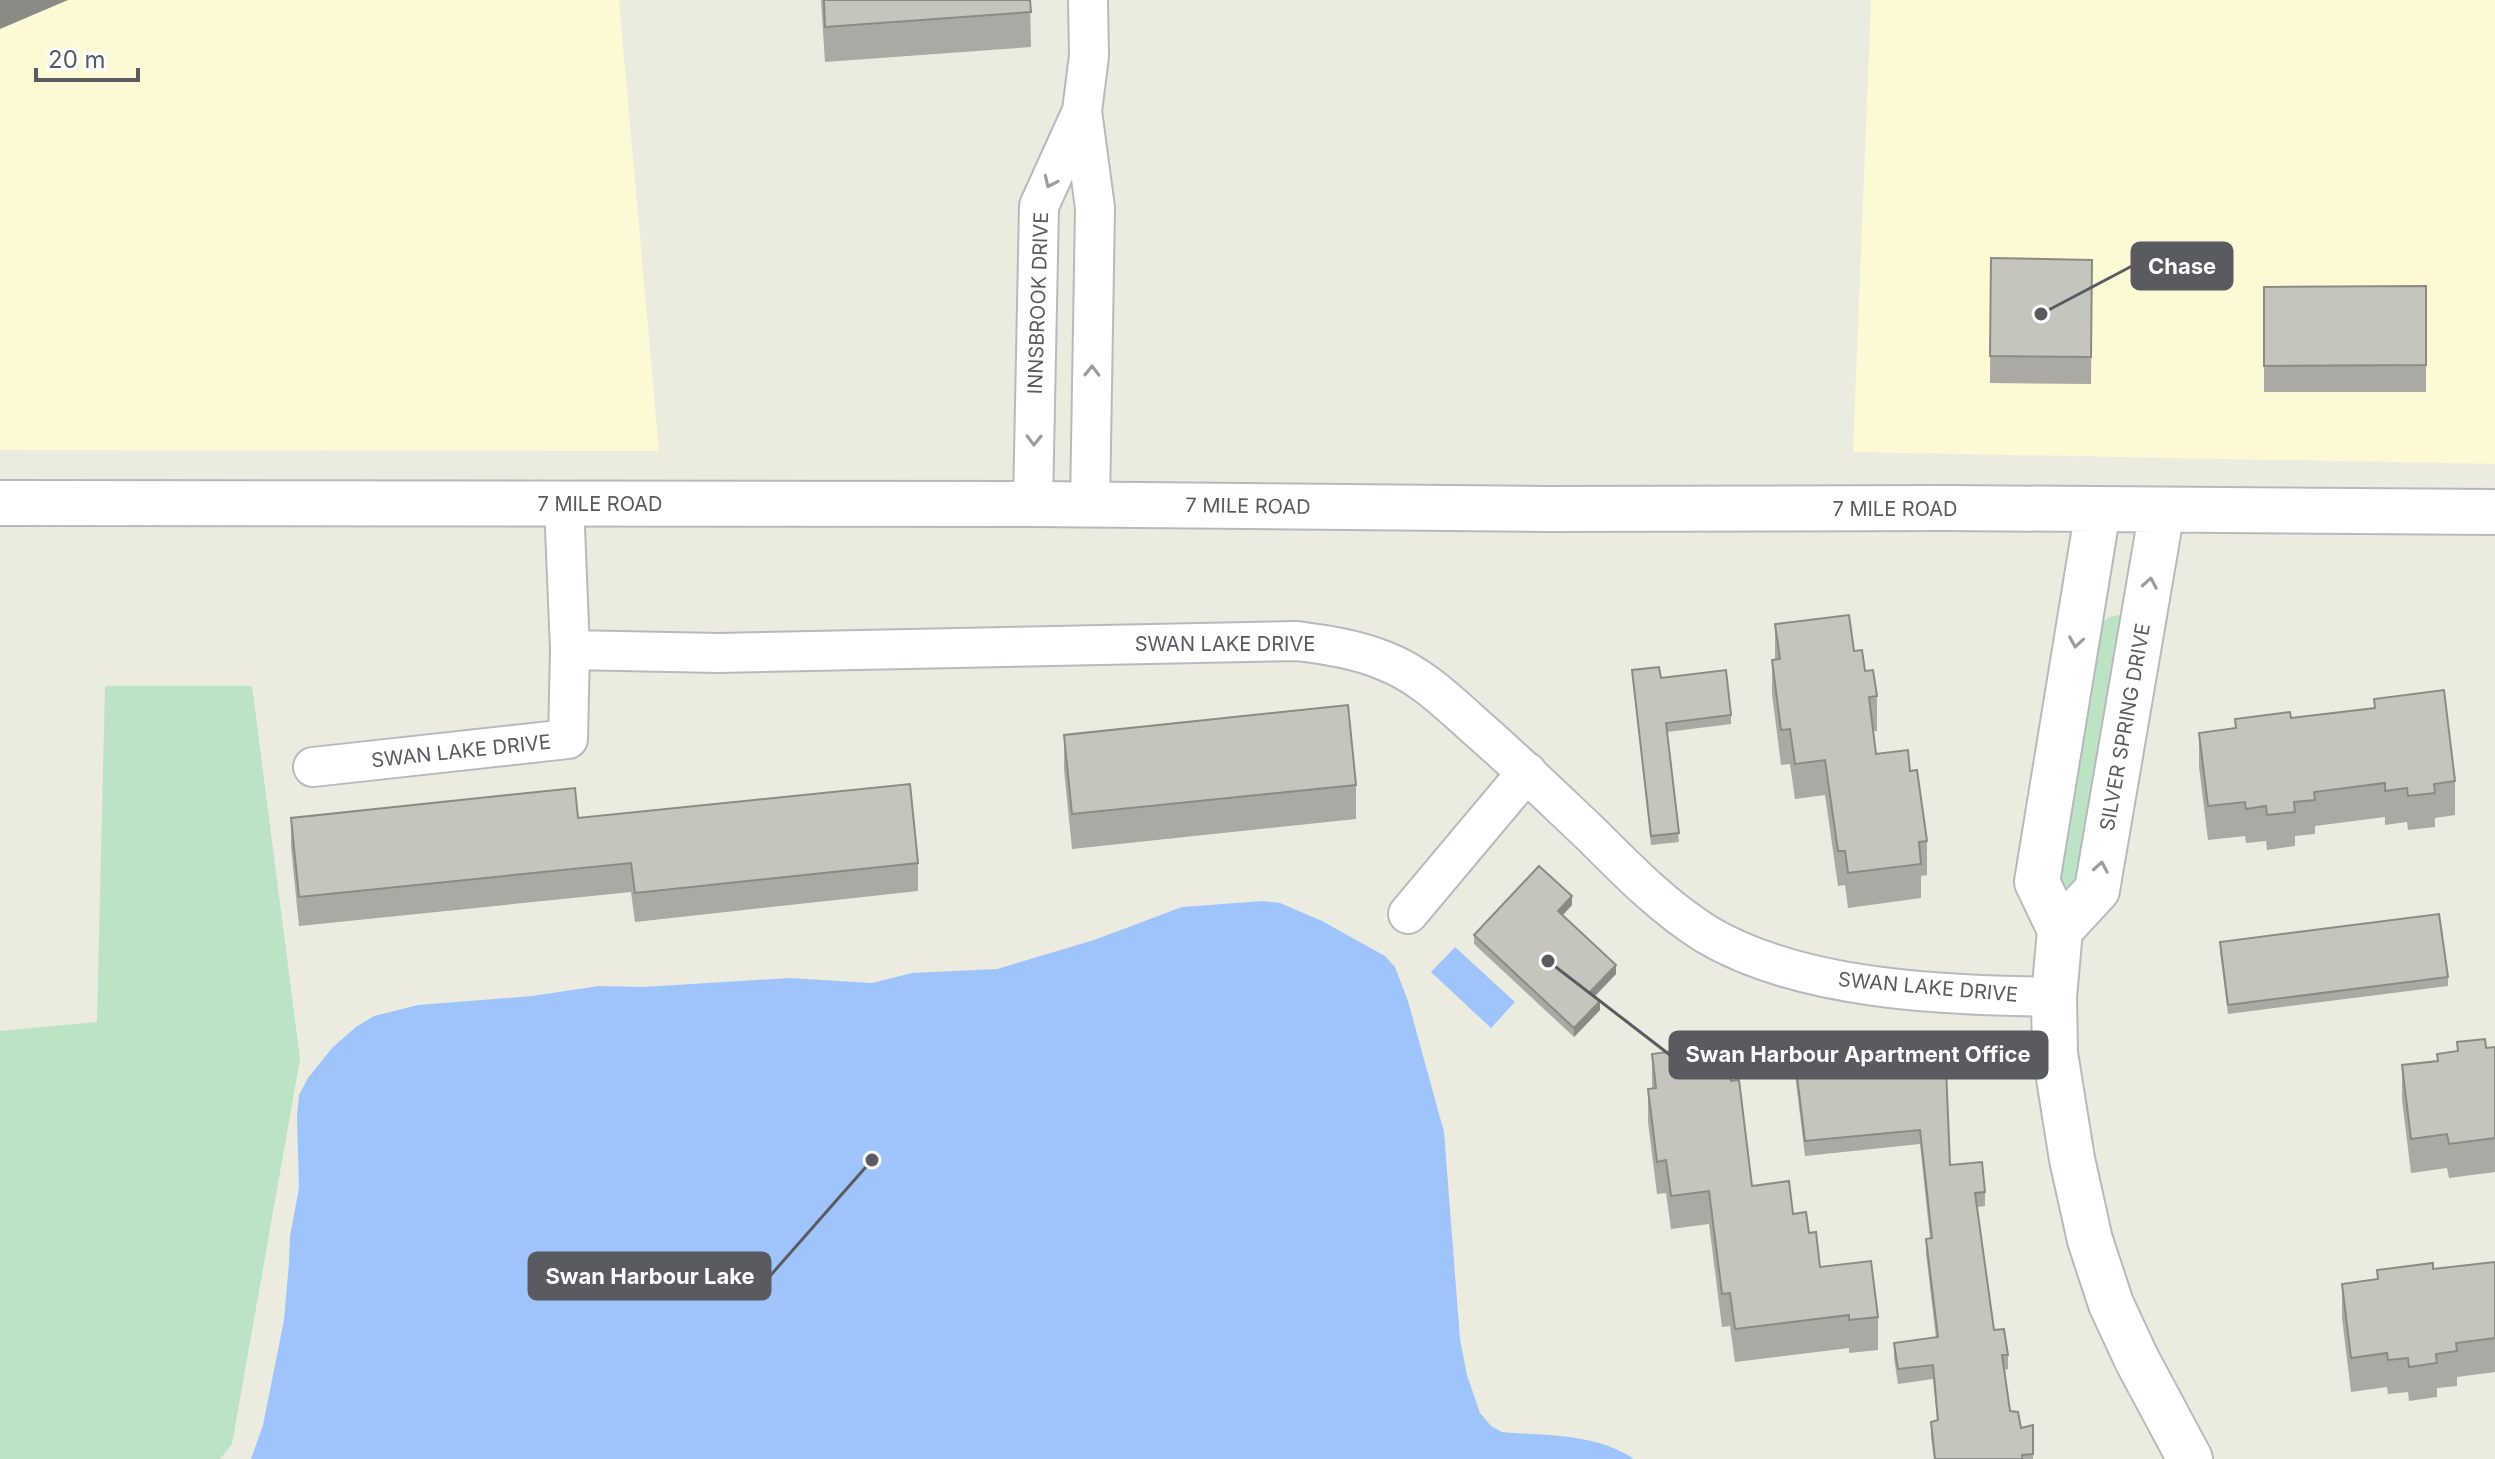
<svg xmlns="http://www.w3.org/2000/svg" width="2495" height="1459" font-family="Inter,sans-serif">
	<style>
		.commercial { fill: #fcf9d4 }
		.green { fill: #bce3c3 }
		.water { fill: #9fc4fc }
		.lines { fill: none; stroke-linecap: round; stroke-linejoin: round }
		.minor-casing { stroke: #b8b9be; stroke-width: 42 }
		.tertiary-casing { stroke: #b8b9be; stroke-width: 48 }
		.minor { stroke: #fff; stroke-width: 38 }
		.tertiary { stroke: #fff; stroke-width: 44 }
		.wall { fill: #aaa9a3 }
		.shaded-wall { fill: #8b8a84 }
		.building { fill: #c6c5bd; stroke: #8b8a84; stroke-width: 2 }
		.oneway { stroke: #9b9da0 }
		.labels { text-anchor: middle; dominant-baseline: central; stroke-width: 7; stroke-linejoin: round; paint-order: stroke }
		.street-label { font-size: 20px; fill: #595b60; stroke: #fff }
		.leader { fill: none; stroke: #595b60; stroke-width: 3 }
		.callout-dot { fill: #595b60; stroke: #fff; stroke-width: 3 }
		.callout { fill: #595b60; stroke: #595b60; stroke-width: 3 }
		.callout-label { font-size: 22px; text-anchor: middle; font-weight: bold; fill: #fff }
	</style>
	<rect width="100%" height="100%" fill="#ebebe0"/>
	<path class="commercial" d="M 0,0 L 619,0 L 659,451 L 0,450 Z
		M 1871,0 L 2495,0 L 2495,464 L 1853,452 Z"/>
	<path class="green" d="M 2119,615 L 2127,619 L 2083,886 L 2067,894 L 2055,881 L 2102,623 L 2109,617 Z
		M 105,686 L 252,686 L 300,1059 L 232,1444 L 220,1459 L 0,1459 L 0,1031 L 97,1022 Z"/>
	<path class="water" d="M 1263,901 L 1280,903 L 1322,921 L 1385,956 L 1395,967 L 1408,1001 L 1444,1132 L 1460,1339 L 1467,1375 L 1480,1413 L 1491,1426 L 1502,1432 C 1547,1436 1595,1433 1634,1459 L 251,1459 L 263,1425 L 284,1320 L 289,1263 L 290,1236 L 299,1188 L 297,1117 L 299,1095 L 308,1078 L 332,1048 L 356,1027 L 374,1016 L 418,1005 L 532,996 L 599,986 L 643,987 L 789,978 L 872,983 L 912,973 L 997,969 L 1094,940 L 1182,907 Z
		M 1455,947 L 1515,1002 L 1491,1028 L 1431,972 Z"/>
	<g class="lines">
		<defs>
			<path id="minor" d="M 1088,0 L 1089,56 L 1082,111 L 1095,208 L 1090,505
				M 564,504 L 570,650 L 719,653 L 1297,641 C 1327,645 1356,649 1385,661 C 1421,675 1449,703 1477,728 C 1517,763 1554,799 1592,835 C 1628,871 1663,907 1706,934 C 1802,991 1945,995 2054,997
				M 1033,504 L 1039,206 L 1082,111
				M 313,767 L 568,739 L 570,650
				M 1408,914 L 1527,772"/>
			<path id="tertiary" d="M 0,503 L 1033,504 L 1545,509 L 1947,508 L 2495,512
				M 2098,510 L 2037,882 L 2060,930 L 2054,997 L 2055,1053 L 2072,1159 L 2090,1240 L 2111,1304 L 2137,1360 L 2190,1459
				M 2060,930 L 2097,890 L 2162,510"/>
		</defs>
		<use href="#minor" class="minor-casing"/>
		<use href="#tertiary" class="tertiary-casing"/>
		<use href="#minor" class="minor"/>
		<use href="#tertiary" class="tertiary"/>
	</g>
	<path class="wall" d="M 821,0 L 1030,0 L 1031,47 L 825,62 Z
		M 1991,258 L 2092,260 L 2091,384 L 1990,383 Z
		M 2426,286 L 2426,392 L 2264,392 L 2264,287 Z
		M 1775,624 L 1854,651 L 1877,696 L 1877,731 L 1873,731 L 1876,754 L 1910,771 L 1927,841 L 1927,875 L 1921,876 L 1921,898 L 1848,908 L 1845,885 L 1838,886 L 1825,795 L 1795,799 L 1790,764 L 1781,765 L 1772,694 L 1772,660 L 1775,660 Z
		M 1632,670 L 1661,678 L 1731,715 L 1731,724 L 1667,732 L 1679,842 L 1651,845 Z
		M 2374,699 L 2455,781 L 2455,815 L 2435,818 L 2435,827 L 2408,830 L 2407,822 L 2385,825 L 2385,817 L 2315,826 L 2315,834 L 2295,836 L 2295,846 L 2267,850 L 2266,841 L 2246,843 L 2245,836 L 2208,840 L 2199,767 L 2199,733 L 2235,728 L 2235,719 L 2291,718 L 2374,708 Z
		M 1064,735 L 1356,785 L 1356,819 L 1072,849 L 1064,769 Z
		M 291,818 L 578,818 L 918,863 L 918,891 L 635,922 L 631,892 L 299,926 L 291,847 Z
		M 1572,905 L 1563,915 L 1616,974 L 1595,996 L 1600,1010 L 1574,1037 L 1474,944 L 1474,935 Z
		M 2220,942 L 2448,977 L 2448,986 L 2228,1014 L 2220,951 Z
		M 1945,1042 L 1950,1165 L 1985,1192 L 1985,1206 L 1977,1207 L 1994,1330 L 2008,1355 L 2008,1369 L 2004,1370 L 2010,1411 L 2021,1428 L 2033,1425 L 2033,1459 L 1934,1459 L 1931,1436 L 1931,1422 L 1937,1420 L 1933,1379 L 1898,1384 L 1894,1358 L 1894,1343 L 1936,1338 L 1926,1253 L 1926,1239 L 1930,1238 L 1920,1144 L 1805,1156 L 1795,1074 L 1795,1060 Z
		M 2457,1042 L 2486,1048 L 2495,1047 L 2495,1172 L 2449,1178 L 2447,1168 L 2411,1173 L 2402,1100 L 2402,1065 L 2437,1061 L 2437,1054 L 2457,1051 Z
		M 1652,1054 L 1731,1081 L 1752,1186 L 1793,1214 L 1809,1233 L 1820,1267 L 1878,1317 L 1878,1350 L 1849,1353 L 1849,1348 L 1735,1362 L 1730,1326 L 1722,1327 L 1709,1224 L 1671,1229 L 1666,1193 L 1657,1194 L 1648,1122 L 1648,1089 L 1652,1088 Z
		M 2495,1262 L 2495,1372 L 2457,1377 L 2457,1386 L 2437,1388 L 2437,1397 L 2409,1401 L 2408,1392 L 2388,1394 L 2387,1387 L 2351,1392 L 2342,1318 L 2342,1284 L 2377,1279 L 2377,1270 L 2433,1269 Z"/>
	<path class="shaded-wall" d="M 0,0 L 68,0 L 0,29 Z
		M 1572,896 L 1572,905 L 1558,920 L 1558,911 Z
		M 1616,965 L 1616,974 L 1590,1001 L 1590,992 Z
		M 1600,1001 L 1600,1010 L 1574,1037 L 1574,1028 Z"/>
	<path class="building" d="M 824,0 L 1030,0 L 1031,12 L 825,27 Z
		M 1991,258 L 2092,260 L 2091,357 L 1990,356 Z
		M 2426,286 L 2426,365 L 2264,366 L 2264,287 Z
		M 1849,615 L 1854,651 L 1862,650 L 1865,671 L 1873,670 L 1877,696 L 1869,697 L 1876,754 L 1908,750 L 1910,771 L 1917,770 L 1927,841 L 1919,842 L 1921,864 L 1848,873 L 1845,851 L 1838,851 L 1825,760 L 1795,764 L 1790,729 L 1781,730 L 1772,660 L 1780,659 L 1775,624 Z
		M 1659,667 L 1661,678 L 1726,670 L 1731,715 L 1666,723 L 1679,833 L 1651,836 L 1632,670 Z
		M 2444,690 L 2455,781 L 2434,784 L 2435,793 L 2408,796 L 2407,788 L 2385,791 L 2385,783 L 2314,792 L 2315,800 L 2294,802 L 2295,812 L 2267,815 L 2266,806 L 2246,809 L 2245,802 L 2208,806 L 2199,733 L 2236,728 L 2235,719 L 2290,712 L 2291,718 L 2375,708 L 2374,699 Z
		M 1348,705 L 1356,785 L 1072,814 L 1064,735 Z
		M 910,784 L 918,863 L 635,893 L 631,863 L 299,897 L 291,818 L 575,788 L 578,818 Z
		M 1539,866 L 1572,896 L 1558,911 L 1616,965 L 1590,992 L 1600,1001 L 1574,1028 L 1474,935 Z
		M 2439,914 L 2448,977 L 2228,1005 L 2220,942 Z
		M 2485,1039 L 2486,1048 L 2495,1047 L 2495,1138 L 2449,1144 L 2447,1134 L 2411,1139 L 2402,1065 L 2438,1061 L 2437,1054 L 2458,1051 L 2457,1042 Z
		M 1945,1042 L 1950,1165 L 1982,1162 L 1985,1192 L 1975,1193 L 1994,1330 L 2004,1329 L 2008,1355 L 2002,1355 L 2010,1411 L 2018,1412 L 2021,1428 L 2033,1425 L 2033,1454 L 2022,1455 L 2022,1459 L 1935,1459 L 1931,1422 L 1938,1420 L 1933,1365 L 1898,1369 L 1894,1343 L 1938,1337 L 1926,1239 L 1932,1238 L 1920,1130 L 1805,1141 L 1795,1060 Z
		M 1726,1044 L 1731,1081 L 1739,1080 L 1752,1186 L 1789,1181 L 1793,1214 L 1806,1212 L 1809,1233 L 1816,1232 L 1820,1267 L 1871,1261 L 1878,1317 L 1849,1320 L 1849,1315 L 1735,1329 L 1730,1293 L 1722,1294 L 1709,1191 L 1671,1196 L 1666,1160 L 1657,1162 L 1648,1089 L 1656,1088 L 1652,1054 Z
		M 2495,1262 L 2495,1338 L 2456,1343 L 2457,1351 L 2436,1354 L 2437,1363 L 2409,1367 L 2408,1358 L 2388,1360 L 2387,1353 L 2351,1358 L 2342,1284 L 2378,1279 L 2377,1270 L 2433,1263 L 2433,1269 Z"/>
	<defs><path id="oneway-chevron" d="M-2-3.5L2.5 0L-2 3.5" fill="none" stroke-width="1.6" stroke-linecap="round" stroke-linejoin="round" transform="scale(2)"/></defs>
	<g class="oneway">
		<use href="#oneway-chevron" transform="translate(1050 182) rotate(115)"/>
		<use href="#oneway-chevron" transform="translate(1092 371) rotate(-89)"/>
		<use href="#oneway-chevron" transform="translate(1034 440) rotate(91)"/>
		<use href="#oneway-chevron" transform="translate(2150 583) rotate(-80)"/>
		<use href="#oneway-chevron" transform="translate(2076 642) rotate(99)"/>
		<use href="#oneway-chevron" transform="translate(2101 867) rotate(-80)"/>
	</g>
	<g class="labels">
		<g class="street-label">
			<text transform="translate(1038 303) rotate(-88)">INNSBROOK DRIVE</text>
			<text x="600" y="504">7 MILE ROAD</text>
			<text transform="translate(1248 506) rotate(1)">7 MILE ROAD</text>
			<text x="1895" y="509">7 MILE ROAD</text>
			<text x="1225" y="644">SWAN LAKE DRIVE</text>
			<text transform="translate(2125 727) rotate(-80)">SILVER SPRING DRIVE</text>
			<text transform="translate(461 751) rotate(-6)">SWAN LAKE DRIVE</text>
			<text transform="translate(1928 987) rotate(5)">SWAN LAKE DRIVE</text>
		</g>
	</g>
	<path class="leader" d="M2041 314L2132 266M1548 961L1670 1055M872 1160L770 1276"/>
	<g class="callout-dot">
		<circle cx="2041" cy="314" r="8"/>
		<circle cx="1548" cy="961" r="8"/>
		<circle cx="872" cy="1160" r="8"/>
	</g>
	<g class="callout">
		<rect x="2132" y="243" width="100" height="46" rx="8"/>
		<rect x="1670" y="1032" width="377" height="46" rx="8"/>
		<rect x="529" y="1253" width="241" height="46" rx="8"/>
	</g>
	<g class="callout-label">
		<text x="2182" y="274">Chase</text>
		<text x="1858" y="1062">Swan Harbour Apartment Office</text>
		<text x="650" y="1284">Swan Harbour Lake</text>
	</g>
	<path d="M36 68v12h102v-12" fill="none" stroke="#595b60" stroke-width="4"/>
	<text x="48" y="68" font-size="24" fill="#595b60" stroke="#ffffff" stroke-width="6" paint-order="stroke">20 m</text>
</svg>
